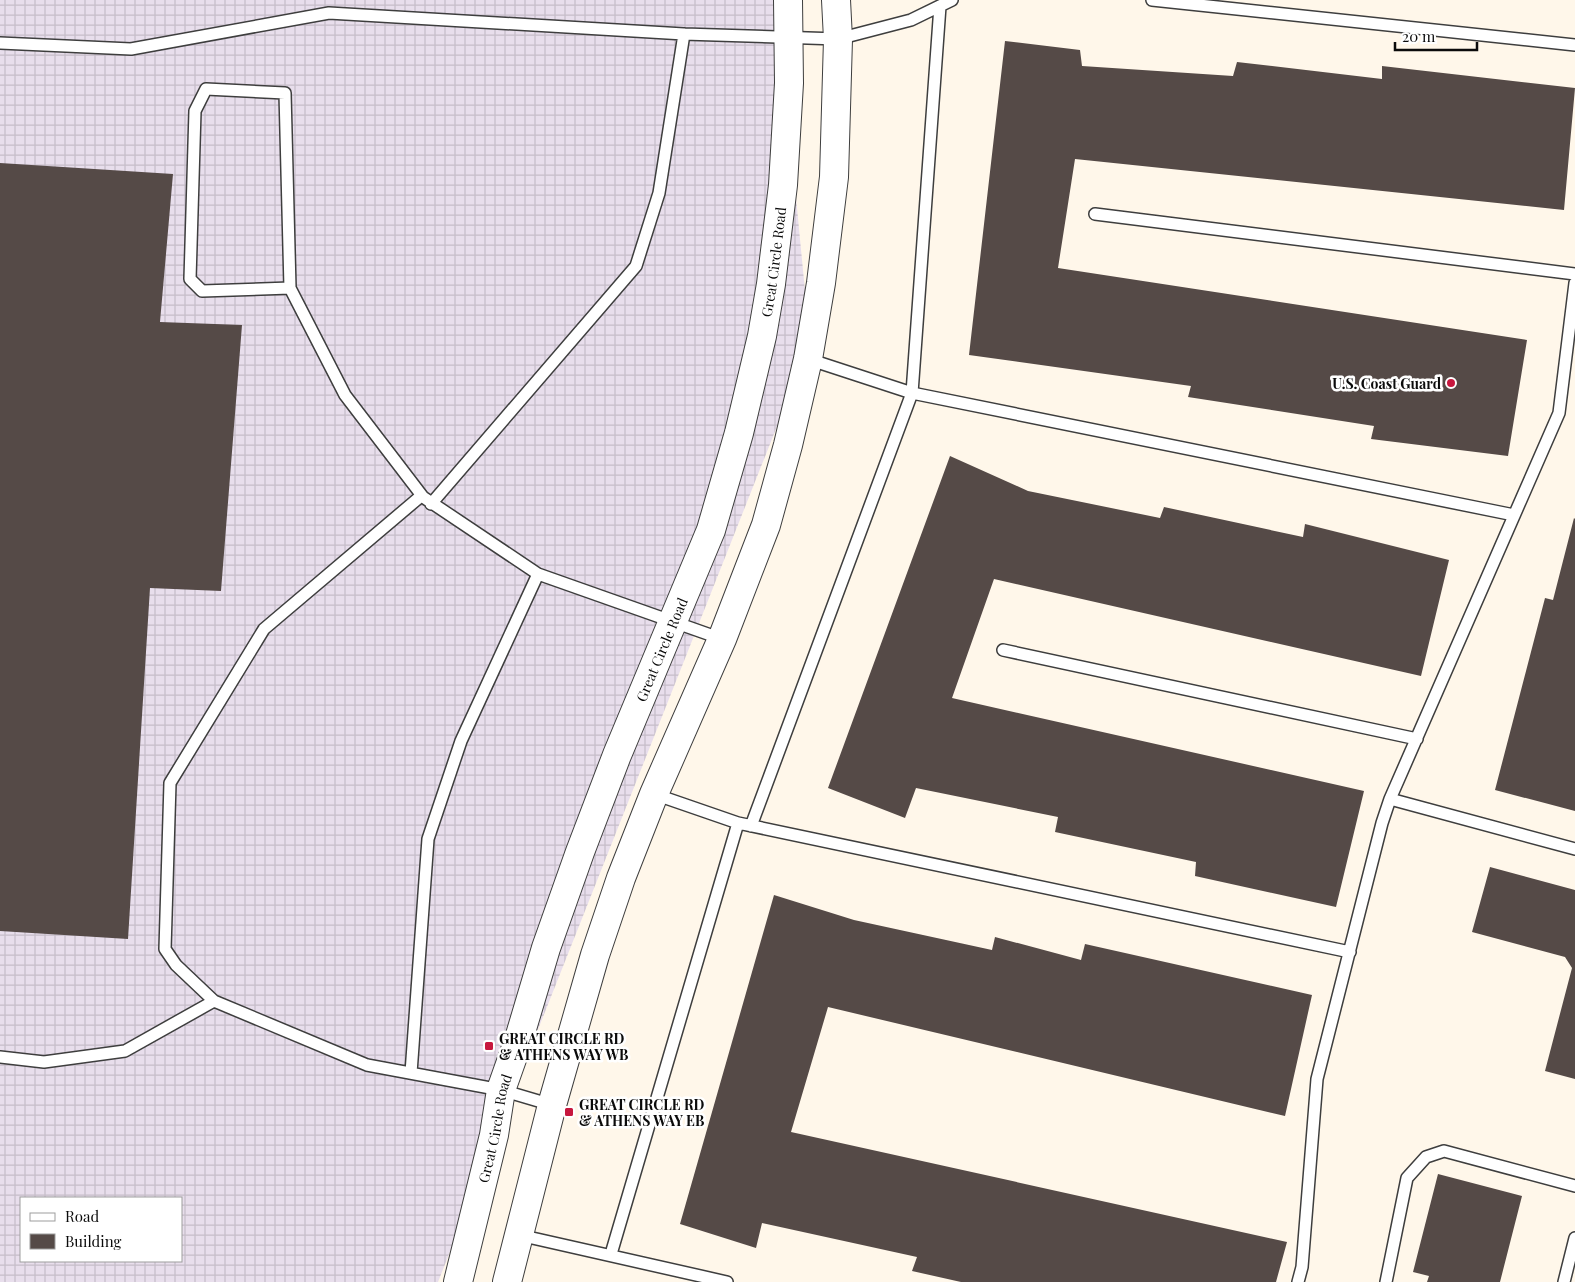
<svg xmlns="http://www.w3.org/2000/svg" width="1575" height="1282" font-family="'Playfair Display',serif">
	<style>
		.industrial { fill: url(#industrial-grid); fill-rule: evenodd }
		.building { fill: #554a47 }
		.lines { fill: none; stroke-linecap: round; stroke-linejoin: round }
		.service-casing { stroke: #3e3e3e; stroke-width: 14 }
		.tertiary-casing { stroke: #3e3e3e; stroke-width: 30 }
		.service { stroke: #fff; stroke-width: 11 }
		.tertiary { stroke: #fff; stroke-width: 28 }
		.poi-dot { fill: #c7173e; stroke: #fff; stroke-width: 2 }
		.labels { text-anchor: middle; dominant-baseline: central; stroke-width: 5; stroke-linejoin: round; paint-order: stroke }
		.street-label { font-size: 14px; fill: #0b0b0b; stroke: #fff }
		.poi-label { font-size: 14px; font-weight: bold; fill: #0b0b0b; stroke: #fff; text-anchor: start }
	</style>
	<defs>
		<pattern id="industrial-grid" width="8" height="8" patternUnits="userSpaceOnUse" patternTransform="scale(1.25)"><rect width="8" height="8" fill="#e8deec"/><path d="M0 4h8M4 0v8" fill="none" stroke="#c6bdc9"/></pattern>
	</defs>
	<rect width="100%" height="100%" fill="#fff7ea"/>
	<path class="industrial" d="M 0,0 L 777,0 L 810,343 L 438,1282 L 0,1282 ZM 21,1198 L 181,1198 L 181,1261 L 21,1261 Z"/>
	<path class="building" d="M 1005,41 L 1080,50 L 1082,66 L 1233,76 L 1237,62 L 1382,79 L 1382,66 L 1575,88 L 1564,210 L 1075,159 L 1058,268 L 1527,340 L 1508,456 L 1371,439 L 1374,426 L 1188,397 L 1191,386 L 969,355 Z
		M 0,163 L 173,174 L 160,322 L 242,325 L 221,591 L 150,588 L 128,939 L 0,931 Z
		M 950,456 L 1028,491 L 1160,518 L 1164,507 L 1303,537 L 1305,524 L 1449,560 L 1421,676 L 994,579 L 952,698 L 1364,791 L 1336,907 L 1195,876 L 1196,862 L 1055,832 L 1058,817 L 916,788 L 905,818 L 828,788 Z
		M 1574,518 L 1575,519 L 1575,811 L 1495,790 L 1545,598 L 1553,600 Z
		M 1490,867 L 1575,890 L 1575,1079 L 1545,1071 L 1572,968 L 1565,957 L 1472,932 Z
		M 774,895 L 854,920 L 992,950 L 995,937 L 1081,960 L 1085,944 L 1312,995 L 1285,1116 L 828,1007 L 791,1132 L 1287,1242 L 1276,1282 L 961,1282 L 912,1271 L 917,1257 L 762,1223 L 756,1248 L 680,1224 Z
		M 1438,1174 L 1522,1196 L 1500,1282 L 1427,1282 L 1429,1276 L 1413,1272 Z"/>
	<g class="lines">
		<defs>
			<path id="service" d="M 1152,0 L 1575,45
				M 940,6 L 912,393 L 1514,515
				M 0,43 L 131,49 L 329,13 L 684,34 L 838,39 L 911,20 L 952,0
				M 1095,214 L 1575,274
				M 1575,283 L 1559,413 L 1390,799 L 1575,849
				M 290,288 L 202,291 L 190,279 L 195,111 L 206,89 L 285,93 L 290,288 L 345,395 L 423,497 L 538,574 L 461,741 L 428,839 L 411,1073
				M 431,504 L 636,266 L 659,193 L 684,34
				M 538,574 L 722,639
				M 1003,650 L 1417,739
				M 738,823 L 1350,952
				M 751,826 L 912,393 L 808,359
				M 214,1001 L 176,965 L 165,949 L 170,783 L 264,629 L 421,496
				M 0,1057 L 44,1062 L 125,1051 L 214,1001 L 367,1065 L 501,1090 L 552,1105
				M 519,1235 L 727,1282
				M 611,1254 L 738,823 L 654,794
				M 1298,1282 L 1302,1267 L 1317,1079 L 1382,823 L 1390,799
				M 1386,1282 L 1407,1178 L 1426,1157 L 1444,1151 L 1575,1186
				M 1564,1282 L 1575,1238"/>
			<g id="tertiary">
				<path id="s1" d="M 458,1282 L 494,1135 L 501,1090 L 518,1042 L 546,948 L 580,852 L 617,755 L 711,530 L 739,433 L 762,336 L 771,284 L 783,185 L 789,83 L 788,0"/>
				<path d="M 507,1282 L 552,1105 L 595,955 L 621,878 L 654,794 L 722,639 L 766,525 L 788,445 L 808,359 L 821,283 L 834,177 L 838,39 L 836,0"/>
			</g>
		</defs>
		<use href="#service" class="service-casing"/>
		<use href="#tertiary" class="tertiary-casing"/>
		<use href="#service" class="service"/>
		<use href="#tertiary" class="tertiary"/>
	</g>
	<g class="poi-dot">
		<circle cx="1451" cy="383" r="5"/>
		<rect x="484" y="1041" width="10" height="10" rx="2.5"/>
		<rect x="564" y="1107" width="10" height="10" rx="2.5"/>
	</g>
	<g class="labels">
		<g class="street-label">
			<text stroke="none"><textPath href="#s1" startOffset="1071">Great Circle Road</textPath></text>
			<text stroke="none"><textPath href="#s1" startOffset="666">Great Circle Road</textPath></text>
			<text stroke="none"><textPath href="#s1" startOffset="158">Great Circle Road</textPath></text>
		</g>
		<g class="poi-label">
			<text x="1441" y="383" text-anchor="end">U.S. Coast Guard</text>
			<text x="499" y="1038">GREAT CIRCLE RD<tspan x="499" dy="16">&amp; ATHENS WAY WB</tspan></text>
			<text x="579" y="1104">GREAT CIRCLE RD<tspan x="579" dy="16">&amp; ATHENS WAY EB</tspan></text>
		</g>
	</g>
	<rect x="20" y="1197" width="162" height="65" fill="#ffffff" stroke="#9d9d9d"/>
	<rect x="30" y="1213" width="25" height="8" fill="#ffffff" stroke="#9d9d9d"/>
	<text x="65" y="1222" font-size="15" fill="#0b0b0b">Road</text>
	<rect x="30" y="1234" width="25" height="15" fill="#554a47" stroke="#9d9d9d"/>
	<text x="65" y="1247" font-size="15" fill="#0b0b0b">Building</text>
	<path d="M1395 42v8h82v-8" fill="none" stroke="#0b0b0b" stroke-width="2.5"/>
	<text x="1402" y="42" font-size="15" fill="#0b0b0b" stroke="#ffffff" stroke-width="4" paint-order="stroke">20 m</text>
</svg>
